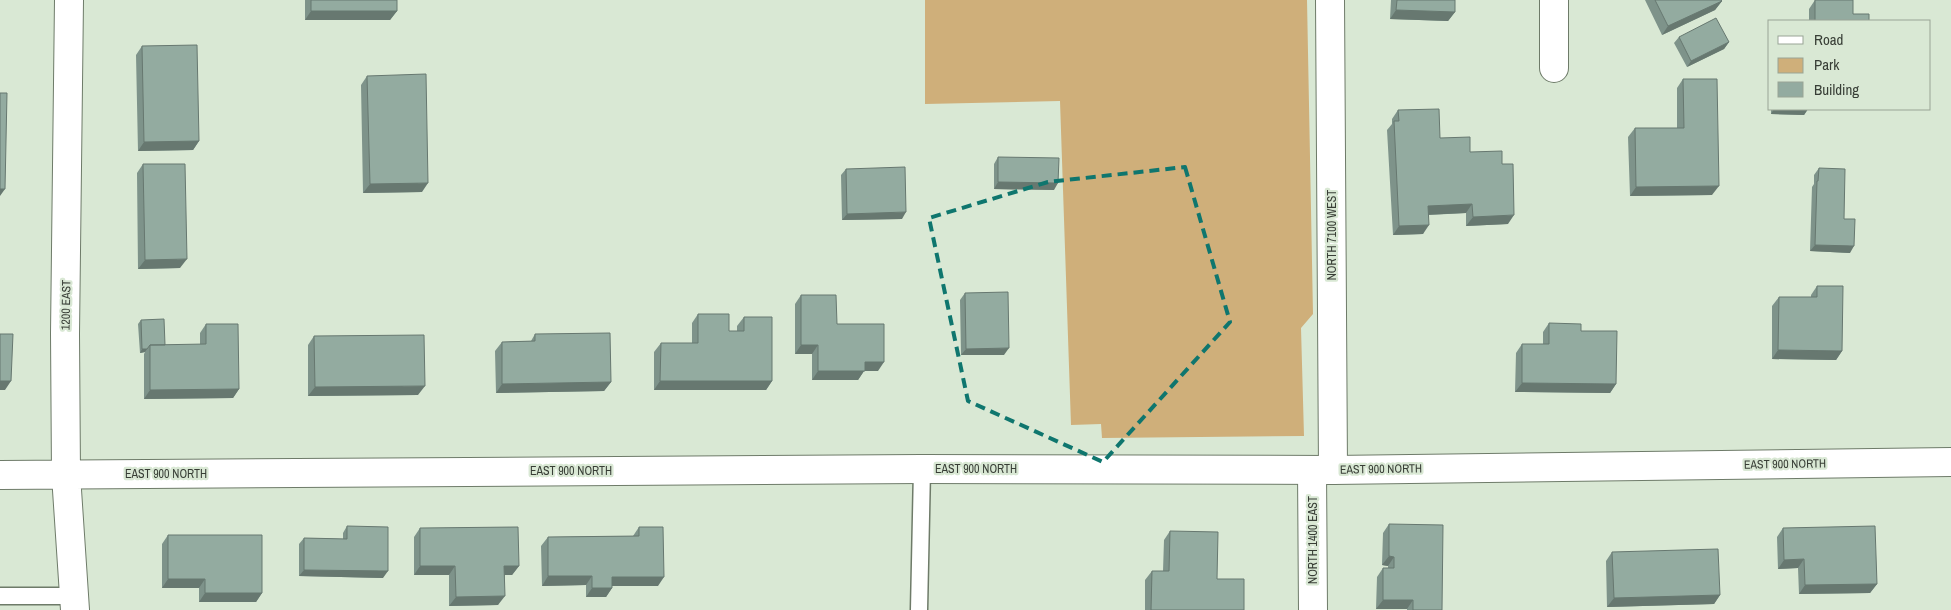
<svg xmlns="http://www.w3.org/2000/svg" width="1951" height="610" font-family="'Archivo Narrow',sans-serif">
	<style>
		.green { fill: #cfaf7a }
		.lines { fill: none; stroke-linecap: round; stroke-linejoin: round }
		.lane-casing { stroke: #6e7b69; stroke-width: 19 }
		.street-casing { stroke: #6e7b69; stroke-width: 30 }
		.secondary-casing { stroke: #6e7b69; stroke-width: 30 }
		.lane { stroke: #fff; stroke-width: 16 }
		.street { stroke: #fff; stroke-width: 28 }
		.secondary { stroke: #fff; stroke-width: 28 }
		.wall { fill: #7e938a }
		.shaded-wall { fill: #677870 }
		.building { fill: #93aba0; stroke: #677870 }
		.marked { fill: none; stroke: #0f766e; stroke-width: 4; stroke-dasharray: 10 6; stroke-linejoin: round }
		.labels { text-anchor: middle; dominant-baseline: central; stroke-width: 4.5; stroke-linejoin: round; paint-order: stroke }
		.street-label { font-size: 12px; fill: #383e36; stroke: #d9e8d4 }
	</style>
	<rect width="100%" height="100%" fill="#d9e8d4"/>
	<path class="green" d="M 925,0 L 1307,0 L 1313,314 L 1301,328 L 1304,436 L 1102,438 L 1101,424 L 1071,425 L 1060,101 L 925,104 Z"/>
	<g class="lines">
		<defs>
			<path id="lane" d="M 0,596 L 74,596
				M 919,610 L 922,469"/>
			<path id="street" d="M 1330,0 L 1333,470
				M 1554,0 L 1554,68
				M 1312,470 L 1313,610"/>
			<path id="secondary" d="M 69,0 L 65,334 L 66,475 L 75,610
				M 0,475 L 922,469 L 1333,470 L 1951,462"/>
		</defs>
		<use href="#lane" class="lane-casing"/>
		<use href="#street" class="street-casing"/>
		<use href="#secondary" class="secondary-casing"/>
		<use href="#lane" class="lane"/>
		<use href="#street" class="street"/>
		<use href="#secondary" class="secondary"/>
	</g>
	<path class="wall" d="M 305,0 L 397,0 L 397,11 L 390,20 L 305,20 Z
		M 1391,0 L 1455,0 L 1455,12 L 1448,21 L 1390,19 Z
		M 1645,0 L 1721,0 L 1722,1 L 1715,10 L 1662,35 Z
		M 1815,0 L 1853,14 L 1869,21 L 1809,21 L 1809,9 Z
		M 1679,37 L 1729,42 L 1724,49 L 1687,67 L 1674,43 Z
		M 142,46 L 199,141 L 193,150 L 138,151 L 136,55 Z
		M 367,76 L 422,192 L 363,193 L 361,85 Z
		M 1683,79 L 1712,195 L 1630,196 L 1628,137 L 1635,128 L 1677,128 L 1677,88 Z
		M 1771,109 L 1808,109 L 1804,115 L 1771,114 Z
		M 1398,110 L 1440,138 L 1470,152 L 1502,164 L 1508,224 L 1466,226 L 1466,213 L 1429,215 L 1423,234 L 1393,235 L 1387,130 L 1392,124 L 1392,119 Z
		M 998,157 L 1054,190 L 994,189 L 994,164 Z
		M 143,164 L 180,268 L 138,269 L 137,173 Z
		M 1819,168 L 1844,219 L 1850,253 L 1810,251 L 1812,187 L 1814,184 L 1814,175 Z
		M 846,169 L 902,219 L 842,220 L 841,175 Z
		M 1817,286 L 1842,351 L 1836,360 L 1772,359 L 1772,306 L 1779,297 L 1811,297 L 1811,295 Z
		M 965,293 L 1004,355 L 961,355 L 960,300 Z
		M 801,295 L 837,324 L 878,371 L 864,371 L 858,380 L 812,380 L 812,354 L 795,354 L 795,304 Z
		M 698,314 L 729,331 L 737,331 L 737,326 L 744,317 L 772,381 L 766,390 L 654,390 L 654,352 L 661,343 L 692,343 L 692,323 Z
		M 141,320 L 165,345 L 200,345 L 200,333 L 206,324 L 239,389 L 233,398 L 144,399 L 144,354 L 145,352 L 140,353 L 138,324 Z
		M 1549,323 L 1581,331 L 1616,384 L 1610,393 L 1515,392 L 1516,353 L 1522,344 L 1543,344 L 1543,332 Z
		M 535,334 L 611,382 L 604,391 L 496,393 L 495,351 L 502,342 L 531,341 Z
		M 314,336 L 418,395 L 308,396 L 308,345 Z
		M 1389,524 L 1442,610 L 1407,610 L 1407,609 L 1376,609 L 1377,577 L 1383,568 L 1388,568 L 1388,566 L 1382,565 L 1383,533 Z
		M 347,526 L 383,578 L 299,576 L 299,544 L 304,538 L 343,539 L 343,533 Z
		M 639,527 L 658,586 L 612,586 L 612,588 L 606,597 L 586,597 L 586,585 L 542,586 L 541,546 L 548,537 L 633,536 Z
		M 420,528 L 519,566 L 512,575 L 505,575 L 498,605 L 449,606 L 449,575 L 414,575 L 414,537 Z
		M 1783,528 L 1877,584 L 1870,593 L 1799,594 L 1798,568 L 1778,569 L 1777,537 Z
		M 1170,531 L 1217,579 L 1244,610 L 1145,610 L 1145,580 L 1152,571 L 1163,571 L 1164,540 Z
		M 168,535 L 262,593 L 256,602 L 199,602 L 199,588 L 162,588 L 162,544 Z
		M 1612,552 L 1720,595 L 1714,604 L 1607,607 L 1606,561 Z"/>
	<path class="shaded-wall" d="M 1722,1 L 1715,10 L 1662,35 L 1668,26 Z
		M 1396,10 L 1455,12 L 1448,21 L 1390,19 Z
		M 311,11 L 397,11 L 390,20 L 305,20 Z
		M 1729,42 L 1724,49 L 1687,67 L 1691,61 Z
		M 1774,109 L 1808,109 L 1804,115 L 1771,114 Z
		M 199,141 L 193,150 L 138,151 L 144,142 Z
		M 998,182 L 1058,183 L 1054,190 L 994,189 Z
		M 428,183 L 422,192 L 363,193 L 370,184 Z
		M 1719,186 L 1712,195 L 1630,196 L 1636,187 Z
		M 0,189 L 5,189 L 0,196 Z
		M 1472,204 L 1466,213 L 1422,215 L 1428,206 Z
		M 906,212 L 902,219 L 842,220 L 847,214 Z
		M 1514,215 L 1508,224 L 1466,226 L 1473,217 Z
		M 1429,225 L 1423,234 L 1393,235 L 1399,226 Z
		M 1815,245 L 1854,246 L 1850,253 L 1810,251 Z
		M 187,259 L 180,268 L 138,269 L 145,260 Z
		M 801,345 L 818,345 L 812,354 L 795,354 Z
		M 1009,348 L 1004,355 L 961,355 L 966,349 Z
		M 142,349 L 147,349 L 145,352 L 140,353 Z
		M 1778,350 L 1842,351 L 1836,360 L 1772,359 Z
		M 865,362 L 884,362 L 878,371 L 864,371 L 858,380 L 812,380 L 818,371 Z
		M 0,381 L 11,381 L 5,390 L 0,390 Z
		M 660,381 L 772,381 L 766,390 L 654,390 Z
		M 611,382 L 604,391 L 496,393 L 502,384 Z
		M 1522,383 L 1616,384 L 1610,393 L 1515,392 Z
		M 425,386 L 418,395 L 308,396 L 315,387 Z
		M 239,389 L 233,398 L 144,399 L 150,390 Z
		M 1389,556 L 1394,557 L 1388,566 L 1382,565 Z
		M 1804,559 L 1798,568 L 1778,569 L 1784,560 Z
		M 420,566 L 455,566 L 449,575 L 414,575 Z
		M 504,566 L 519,566 L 512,575 L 498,575 Z
		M 304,570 L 388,571 L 383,578 L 299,576 Z
		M 548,576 L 592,576 L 586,585 L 542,586 Z
		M 612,577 L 664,577 L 658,586 L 606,586 Z
		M 168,579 L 205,579 L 199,588 L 162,588 Z
		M 1877,584 L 1870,593 L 1799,594 L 1805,585 Z
		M 592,588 L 612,588 L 606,597 L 586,597 Z
		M 205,593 L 262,593 L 256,602 L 199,602 Z
		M 1720,595 L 1714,604 L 1607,607 L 1614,598 Z
		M 505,596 L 498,605 L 449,606 L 456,597 Z
		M 1383,600 L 1413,600 L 1407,609 L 1376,609 Z"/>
	<path class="building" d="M 311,0 L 397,0 L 397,11 L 311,11 Z
		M 1397,0 L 1455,0 L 1455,12 L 1396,10 Z
		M 1655,0 L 1721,0 L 1722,1 L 1668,26 Z
		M 1815,0 L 1853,0 L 1853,14 L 1869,14 L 1869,21 L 1815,21 Z
		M 1716,18 L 1729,42 L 1691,61 L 1679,37 Z
		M 197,45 L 199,141 L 144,142 L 142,46 Z
		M 426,74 L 428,183 L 370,184 L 367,76 Z
		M 1683,79 L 1717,79 L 1719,186 L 1636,187 L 1635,128 L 1684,128 Z
		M 0,93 L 7,93 L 5,189 L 0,189 Z
		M 1439,109 L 1440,138 L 1470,137 L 1470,152 L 1502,151 L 1502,164 L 1513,164 L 1514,215 L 1473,217 L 1472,204 L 1428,206 L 1429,225 L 1399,226 L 1394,121 L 1399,121 L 1398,110 Z
		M 998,157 L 1059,158 L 1058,183 L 998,182 Z
		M 143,164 L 185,164 L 187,259 L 145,260 Z
		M 905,167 L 906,212 L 847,214 L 846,169 Z
		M 1819,168 L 1845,169 L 1844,219 L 1855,219 L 1854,246 L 1815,245 L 1817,181 L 1818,181 Z
		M 1817,286 L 1843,286 L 1842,351 L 1778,350 L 1779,297 L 1817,297 Z
		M 1008,292 L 1009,348 L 966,349 L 965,293 Z
		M 801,295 L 836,295 L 837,324 L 884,324 L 884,362 L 865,362 L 865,371 L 818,371 L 818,345 L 801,345 Z
		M 698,314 L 729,314 L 729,331 L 744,331 L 744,317 L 772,317 L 772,381 L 660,381 L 661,343 L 698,343 Z
		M 164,319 L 165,345 L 150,345 L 147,349 L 142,349 L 141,320 Z
		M 1549,323 L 1581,324 L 1581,331 L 1617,331 L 1616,384 L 1522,383 L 1522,344 L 1549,344 Z
		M 206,324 L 238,324 L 239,389 L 150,390 L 150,345 L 206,344 Z
		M 610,333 L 611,382 L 502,384 L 502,342 L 535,341 L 535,334 Z
		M 0,334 L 13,334 L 11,381 L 0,381 Z
		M 424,335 L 425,386 L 315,387 L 314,336 Z
		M 1389,524 L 1443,525 L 1442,610 L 1413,610 L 1413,600 L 1383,600 L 1383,568 L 1394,568 L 1394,557 L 1389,556 Z
		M 347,526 L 388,527 L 388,571 L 304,570 L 304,538 L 347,539 Z
		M 1875,526 L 1877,584 L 1805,585 L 1804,559 L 1784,560 L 1783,528 Z
		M 518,527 L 519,566 L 504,566 L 505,596 L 456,597 L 455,566 L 420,566 L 420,528 Z
		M 639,527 L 663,527 L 664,577 L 612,577 L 612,588 L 592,588 L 592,576 L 548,576 L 548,537 L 639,536 Z
		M 1170,531 L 1218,532 L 1217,579 L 1244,579 L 1244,610 L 1151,610 L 1152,571 L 1169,571 Z
		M 168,535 L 262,535 L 262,593 L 205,593 L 205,579 L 168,579 Z
		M 1718,549 L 1720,595 L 1614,598 L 1612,552 Z"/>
	<path class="marked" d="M 1185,167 L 1230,322 L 1103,462 L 968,401 L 929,218 L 1048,182 Z"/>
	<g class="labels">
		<g class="street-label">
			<text transform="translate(1332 235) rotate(-90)">NORTH 7100 WEST</text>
			<text transform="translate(66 305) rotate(-89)">1200 EAST</text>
			<text transform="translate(1785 464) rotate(-1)">EAST 900 NORTH</text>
			<text x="976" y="469">EAST 900 NORTH</text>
			<text transform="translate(1381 469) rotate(-1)">EAST 900 NORTH</text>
			<text x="571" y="471">EAST 900 NORTH</text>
			<text x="166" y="474">EAST 900 NORTH</text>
			<text transform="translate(1313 540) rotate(-90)">NORTH 1400 EAST</text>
		</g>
	</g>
	<rect x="1768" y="20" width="162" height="90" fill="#d9e8d4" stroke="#99a495"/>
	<rect x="1778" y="36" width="25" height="8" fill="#ffffff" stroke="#99a495"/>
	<text x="1814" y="45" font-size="15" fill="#383e36">Road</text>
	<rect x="1778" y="58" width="25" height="15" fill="#cfaf7a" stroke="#99a495"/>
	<text x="1814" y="70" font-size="15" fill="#383e36">Park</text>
	<rect x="1778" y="82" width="25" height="15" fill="#93aba0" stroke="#99a495"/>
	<text x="1814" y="95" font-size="15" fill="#383e36">Building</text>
</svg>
